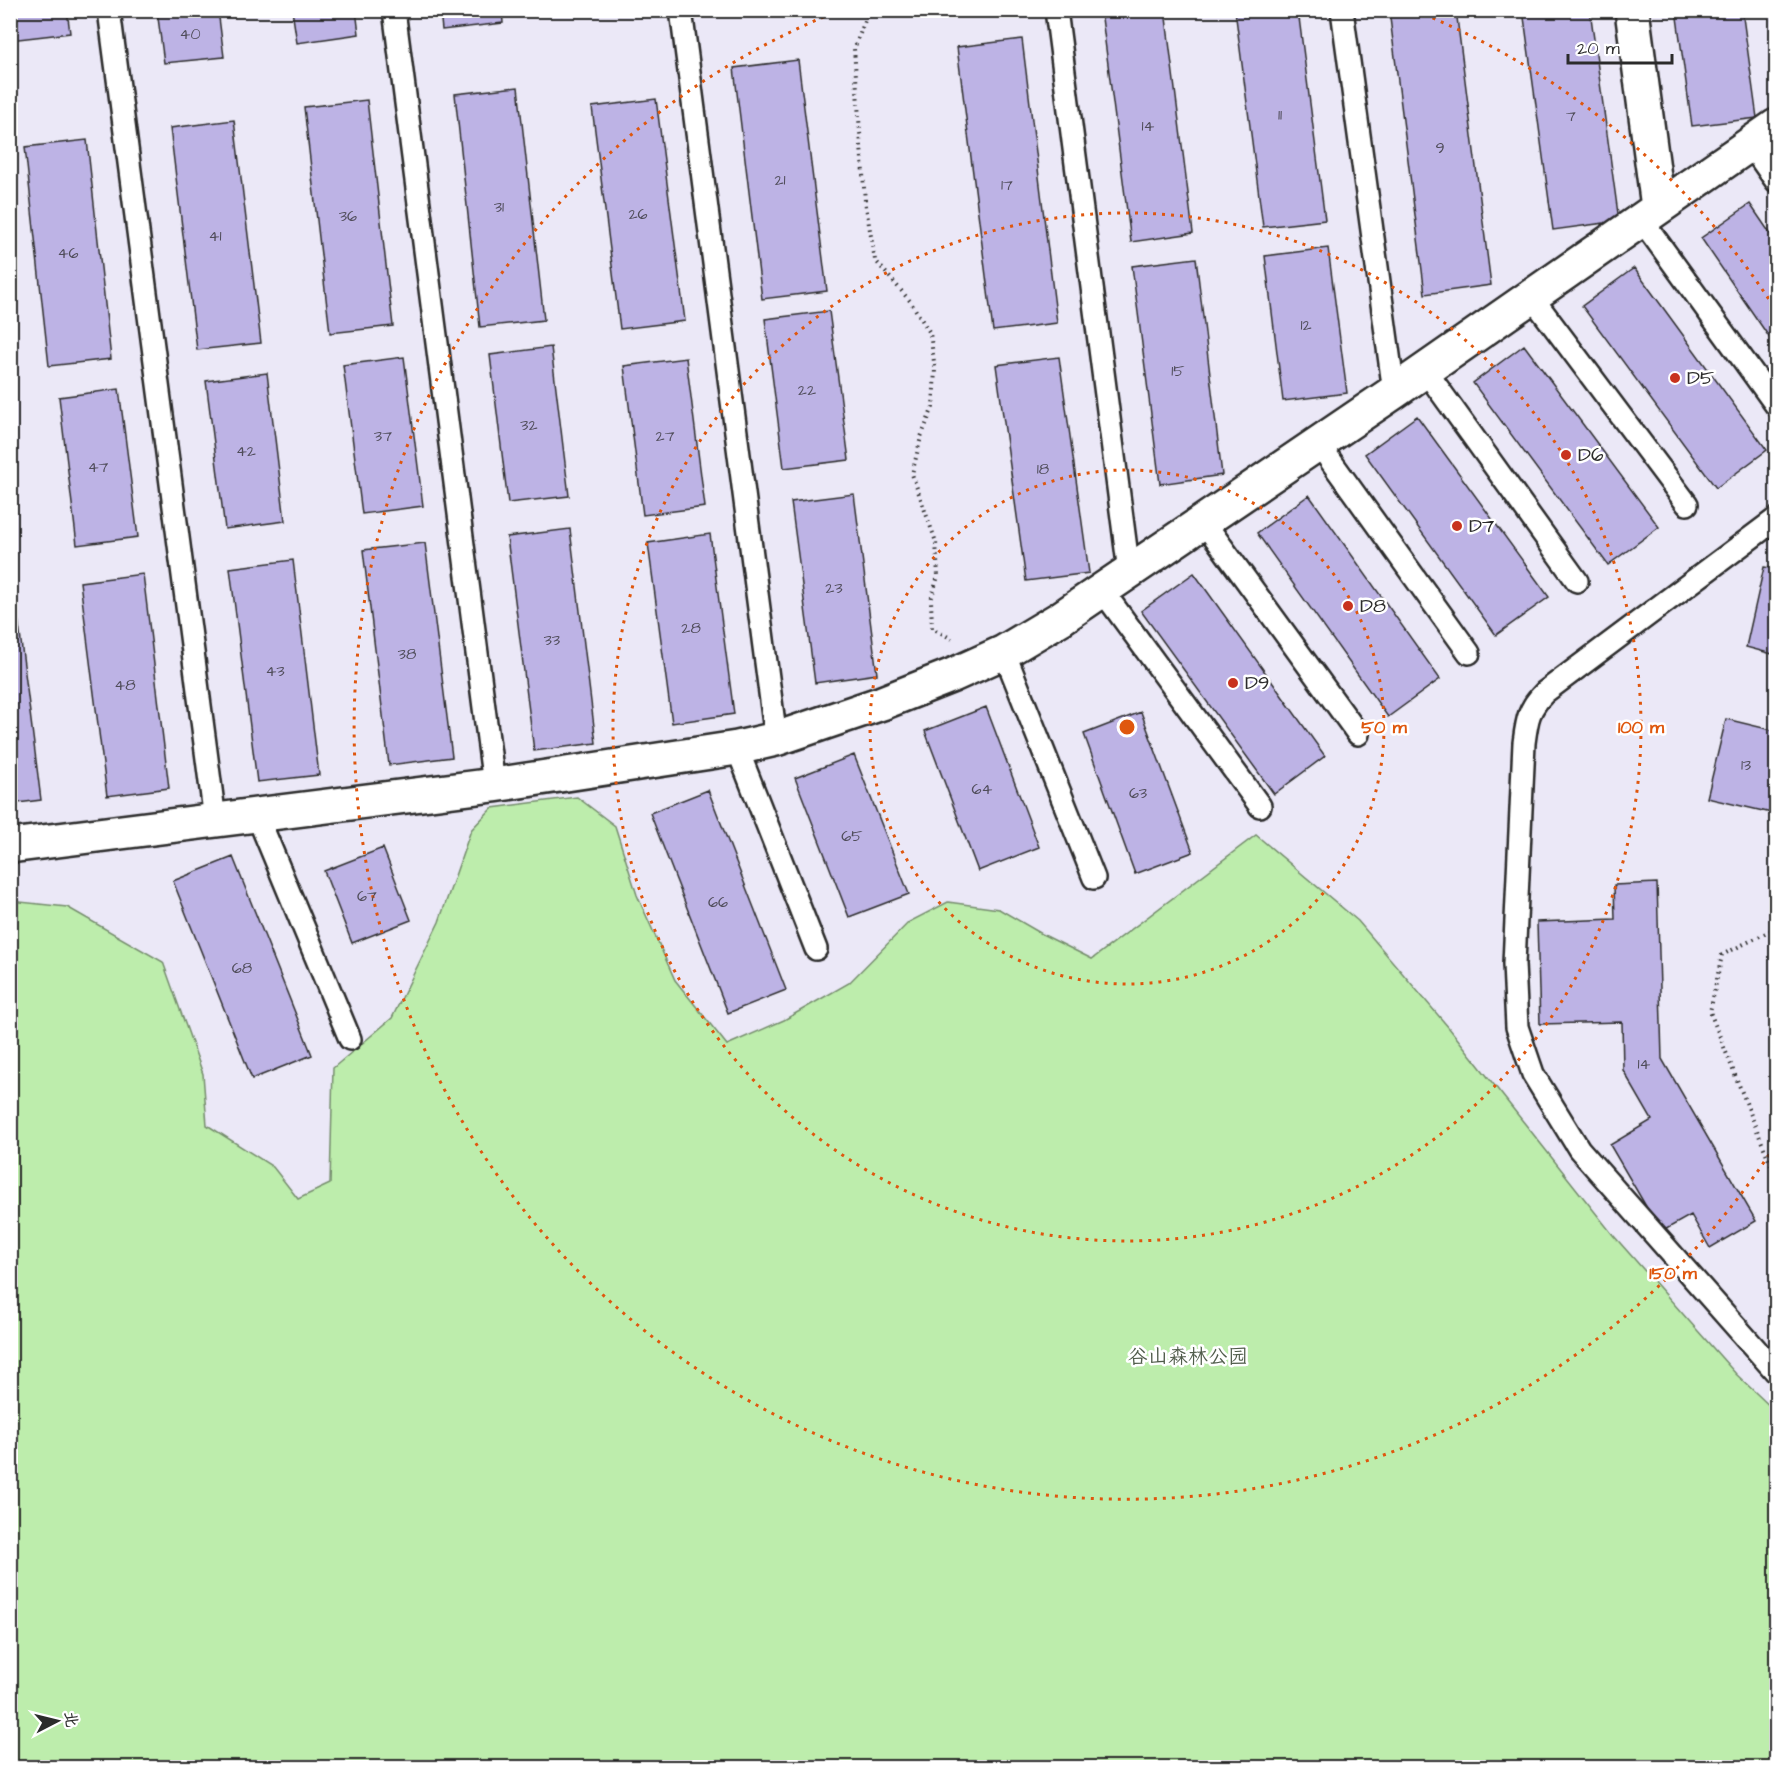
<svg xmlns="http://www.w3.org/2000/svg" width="1787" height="1778" font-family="'Architects Daughter','LXGW WenKai TC',sans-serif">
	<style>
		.green { fill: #bdedac; stroke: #748c6c; stroke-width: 1.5 }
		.building { fill: #bdb3e5; stroke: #2b2b2b; stroke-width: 1.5 }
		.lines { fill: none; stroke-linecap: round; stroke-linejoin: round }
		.lane-casing { stroke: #2b2b2b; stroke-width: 26 }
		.street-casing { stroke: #2b2b2b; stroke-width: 38 }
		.path { stroke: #2b2b2b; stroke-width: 4; stroke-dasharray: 1.5 4.5; stroke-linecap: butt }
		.lane { stroke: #fff; stroke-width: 21 }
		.street { stroke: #fff; stroke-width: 33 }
		.ring { fill: none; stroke: #df570e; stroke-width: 3; stroke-dasharray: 3 6 }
		.poi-dot { fill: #c8321e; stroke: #fff; stroke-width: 2 }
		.labels { text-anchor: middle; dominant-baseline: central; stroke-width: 5; stroke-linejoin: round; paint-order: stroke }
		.number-label { font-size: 16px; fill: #504d5a }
		.poi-label { font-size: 20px; fill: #2b2b2b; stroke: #fff; text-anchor: start }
		.park-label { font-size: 20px; fill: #505c4b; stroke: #fff }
		.centre { fill: #df570e; stroke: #fff; stroke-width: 3 }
		.ring-label { font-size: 18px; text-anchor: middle; font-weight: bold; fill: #df570e; stroke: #fff; stroke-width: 5; stroke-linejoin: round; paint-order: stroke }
	</style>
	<rect width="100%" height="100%" fill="#ebe8f7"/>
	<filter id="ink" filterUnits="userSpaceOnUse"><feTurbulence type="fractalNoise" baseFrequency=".0167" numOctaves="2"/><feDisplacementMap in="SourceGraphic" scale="12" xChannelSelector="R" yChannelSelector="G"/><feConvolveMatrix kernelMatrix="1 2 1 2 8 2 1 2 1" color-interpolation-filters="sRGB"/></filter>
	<g filter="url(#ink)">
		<path class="green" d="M 577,797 L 615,826 L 637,895 L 675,980 L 727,1045 L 784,1020 L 849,983 L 909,922 L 948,902 L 999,909 L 1042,934 L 1092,959 L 1256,835 L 1358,921 L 1449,1028 L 1613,1235 L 1736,1374 L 1776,1412 L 1776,1767 L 11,1767 L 11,901 L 67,907 L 163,962 L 203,1074 L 207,1125 L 273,1167 L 298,1199 L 330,1184 L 333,1068 L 392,1018 L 439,922 L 471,830 L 492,808 Z"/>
		<path class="building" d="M 10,10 L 67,10 L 70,33 L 10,40 Z
			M 157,10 L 218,10 L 224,57 L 164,63 Z
			M 292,10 L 356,10 L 359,34 L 297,43 Z
			M 440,10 L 502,10 L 503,23 L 442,30 Z
			M 1158,10 L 1165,10 L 1193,233 L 1131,242 L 1102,18 Z
			M 1235,10 L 1298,10 L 1325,220 L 1263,227 Z
			M 1389,10 L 1456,10 L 1491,285 L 1425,294 Z
			M 1523,10 L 1590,10 L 1619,221 L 1553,230 Z
			M 1676,10 L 1742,10 L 1757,118 L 1692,126 Z
			M 1022,39 L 1057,323 L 993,331 L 957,47 Z
			M 798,60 L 827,291 L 762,299 L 734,68 Z
			M 518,87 L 544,320 L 480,327 L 455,94 Z
			M 656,99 L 685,321 L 620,329 L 592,107 Z
			M 367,100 L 393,326 L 330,333 L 304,107 Z
			M 234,120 L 261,343 L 197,350 L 170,128 Z
			M 87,140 L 111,359 L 49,366 L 25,147 Z
			M 1750,204 L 1776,242 L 1776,347 L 1701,238 Z
			M 1328,248 L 1347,393 L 1283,401 L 1265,256 Z
			M 1196,258 L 1222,475 L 1160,484 L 1132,266 Z
			M 1634,268 L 1767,450 L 1716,488 L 1582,306 Z
			M 829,311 L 849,460 L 784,468 L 765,319 Z
			M 1524,345 L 1659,527 L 1608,565 L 1473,383 Z
			M 551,347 L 569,496 L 508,503 L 490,355 Z
			M 404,357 L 423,506 L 362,514 L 343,365 Z
			M 1059,357 L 1089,573 L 1026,581 L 996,365 Z
			M 686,358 L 705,507 L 643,515 L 624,366 Z
			M 267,373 L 285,521 L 225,529 L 206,381 Z
			M 119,389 L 138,537 L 77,545 L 59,397 Z
			M 1417,416 L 1549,597 L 1496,635 L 1365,454 Z
			M 854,494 L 877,674 L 815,683 L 791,502 Z
			M 1309,495 L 1440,679 L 1388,717 L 1257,533 Z
			M 570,529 L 596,743 L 534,751 L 507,537 Z
			M 710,534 L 734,714 L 672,723 L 648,543 Z
			M 425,543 L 452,757 L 389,765 L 363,550 Z
			M 293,560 L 319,775 L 257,782 L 230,568 Z
			M 1764,567 L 1776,569 L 1776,655 L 1746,647 Z
			M 1194,573 L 1325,756 L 1274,794 L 1141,611 Z
			M 143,574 L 169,788 L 107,796 L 80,582 Z
			M 14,586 L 41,800 L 10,804 L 10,587 Z
			M 986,707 L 1039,847 L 978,871 L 925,731 Z
			M 1141,712 L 1193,852 L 1135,874 L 1084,734 Z
			M 1726,719 L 1776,731 L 1776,814 L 1707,798 Z
			M 854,755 L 909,894 L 849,917 L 795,778 Z
			M 708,790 L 786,990 L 728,1013 L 650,813 Z
			M 383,848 L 411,920 L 352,943 L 324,871 Z
			M 233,857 L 312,1055 L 252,1079 L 173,881 Z
			M 1657,883 L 1662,1059 L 1756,1221 L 1710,1248 L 1691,1215 L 1661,1232 L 1610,1145 L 1652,1120 L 1623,1070 L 1622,1022 L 1540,1024 L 1537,922 L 1615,919 L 1614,885 Z"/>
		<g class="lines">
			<defs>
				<path id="lane" d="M 109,10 L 215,820
					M 394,10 L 494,785
					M 681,10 L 776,739
					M 1056,10 L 1129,572
					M 1342,10 L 1394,392
					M 1750,144 L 1776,181
					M 1641,219 L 1776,405
					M 1531,296 L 1687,504
					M 1425,370 L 1577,581
					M 1318,443 L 1469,653
					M 1776,519 L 1545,692 C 1528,709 1527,720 1524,743 L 1514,964 L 1517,1027 L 1533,1074 L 1579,1149 L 1776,1372
					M 1203,521 L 1358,734
					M 1102,590 L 1260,806
					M 1004,652 L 1094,878
					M 737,748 L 816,949
					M 257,815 L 350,1039"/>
				<path id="street" d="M 1632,10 L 1658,207
					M 10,846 L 494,785 L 737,748 L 776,739 L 882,703 L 953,675 L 1004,652 L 1061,618 L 1394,392 L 1776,126"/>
			</defs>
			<use href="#lane" class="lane-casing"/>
			<use href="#street" class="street-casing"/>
			<path class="path" d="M 869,10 L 854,49 L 865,201 L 875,260 L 910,301 L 930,333 L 935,369 L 933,407 L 921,437 L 912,474 L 936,542 L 938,576 L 931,600 L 932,628 L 952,639
				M 1776,928 L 1722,955 L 1710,1012 L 1776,1178"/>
			<use href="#lane" class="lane"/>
			<use href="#street" class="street"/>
		</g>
	</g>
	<g class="ring">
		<circle cx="1127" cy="727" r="257"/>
		<circle cx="1127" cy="727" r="514"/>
		<path d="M1774 1147A772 772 0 1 1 838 11M1416 11A772 772 0 0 1 1774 307"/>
	</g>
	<g class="poi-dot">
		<circle cx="1675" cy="378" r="6"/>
		<circle cx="1566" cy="455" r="6"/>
		<circle cx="1457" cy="526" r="6"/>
		<circle cx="1348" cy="606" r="6"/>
		<circle cx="1233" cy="683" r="6"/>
	</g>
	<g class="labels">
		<g class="number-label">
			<text x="190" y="34">40</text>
			<text x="1280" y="115">11</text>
			<text x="1571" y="116">7</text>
			<text x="1148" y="126">14</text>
			<text x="1440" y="148">9</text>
			<text x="780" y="180">21</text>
			<text x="1007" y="185">17</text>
			<text x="499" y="207">31</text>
			<text x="638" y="214">26</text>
			<text x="348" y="216">36</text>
			<text x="215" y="236">41</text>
			<text x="68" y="253">46</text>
			<text x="1306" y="325">12</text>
			<text x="1178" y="371">15</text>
			<text x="807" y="390">22</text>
			<text x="529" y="425">32</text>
			<text x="383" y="436">37</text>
			<text x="665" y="436">27</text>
			<text x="246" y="451">42</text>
			<text x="98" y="467">47</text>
			<text x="1043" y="469">18</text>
			<text x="834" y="588">23</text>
			<text x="691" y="628">28</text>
			<text x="552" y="640">33</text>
			<text x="407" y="654">38</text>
			<text x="275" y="671">43</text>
			<text x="125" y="685">48</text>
			<text x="1746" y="765">13</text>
			<text x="982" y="789">64</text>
			<text x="1138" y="793">63</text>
			<text x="852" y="836">65</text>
			<text x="367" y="896">67</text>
			<text x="718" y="902">66</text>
			<text x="242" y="968">68</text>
			<text x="1644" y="1064">14</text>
		</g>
		<g class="poi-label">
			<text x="1687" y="378">D5</text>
			<text x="1578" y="455">D6</text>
			<text x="1469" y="526">D7</text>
			<text x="1360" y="606">D8</text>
			<text x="1245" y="683">D9</text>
		</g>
		<g class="park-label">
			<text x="1188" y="1357">谷山森林公园</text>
		</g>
	</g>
	<circle cx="1127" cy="727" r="9" class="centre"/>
	<g class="ring-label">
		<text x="1384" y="733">50 m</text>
		<text x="1641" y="733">100 m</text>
		<text x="1673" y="1279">150 m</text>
	</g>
	<rect width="1787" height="1778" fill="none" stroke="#fff" stroke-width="36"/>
	<rect x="18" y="18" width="1751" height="1742" fill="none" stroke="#2b2b2b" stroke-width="2" filter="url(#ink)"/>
	<g transform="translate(57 1721) rotate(83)" stroke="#ffffff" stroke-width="4.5" paint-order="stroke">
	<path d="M0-4.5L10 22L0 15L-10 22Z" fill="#2b2b2b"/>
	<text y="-9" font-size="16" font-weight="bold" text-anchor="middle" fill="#2b2b2b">北</text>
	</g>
	<path d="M1568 54v9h104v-9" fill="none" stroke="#2b2b2b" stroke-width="3"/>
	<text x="1577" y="54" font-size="18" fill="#2b2b2b" stroke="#ffffff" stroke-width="4.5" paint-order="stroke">20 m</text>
</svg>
